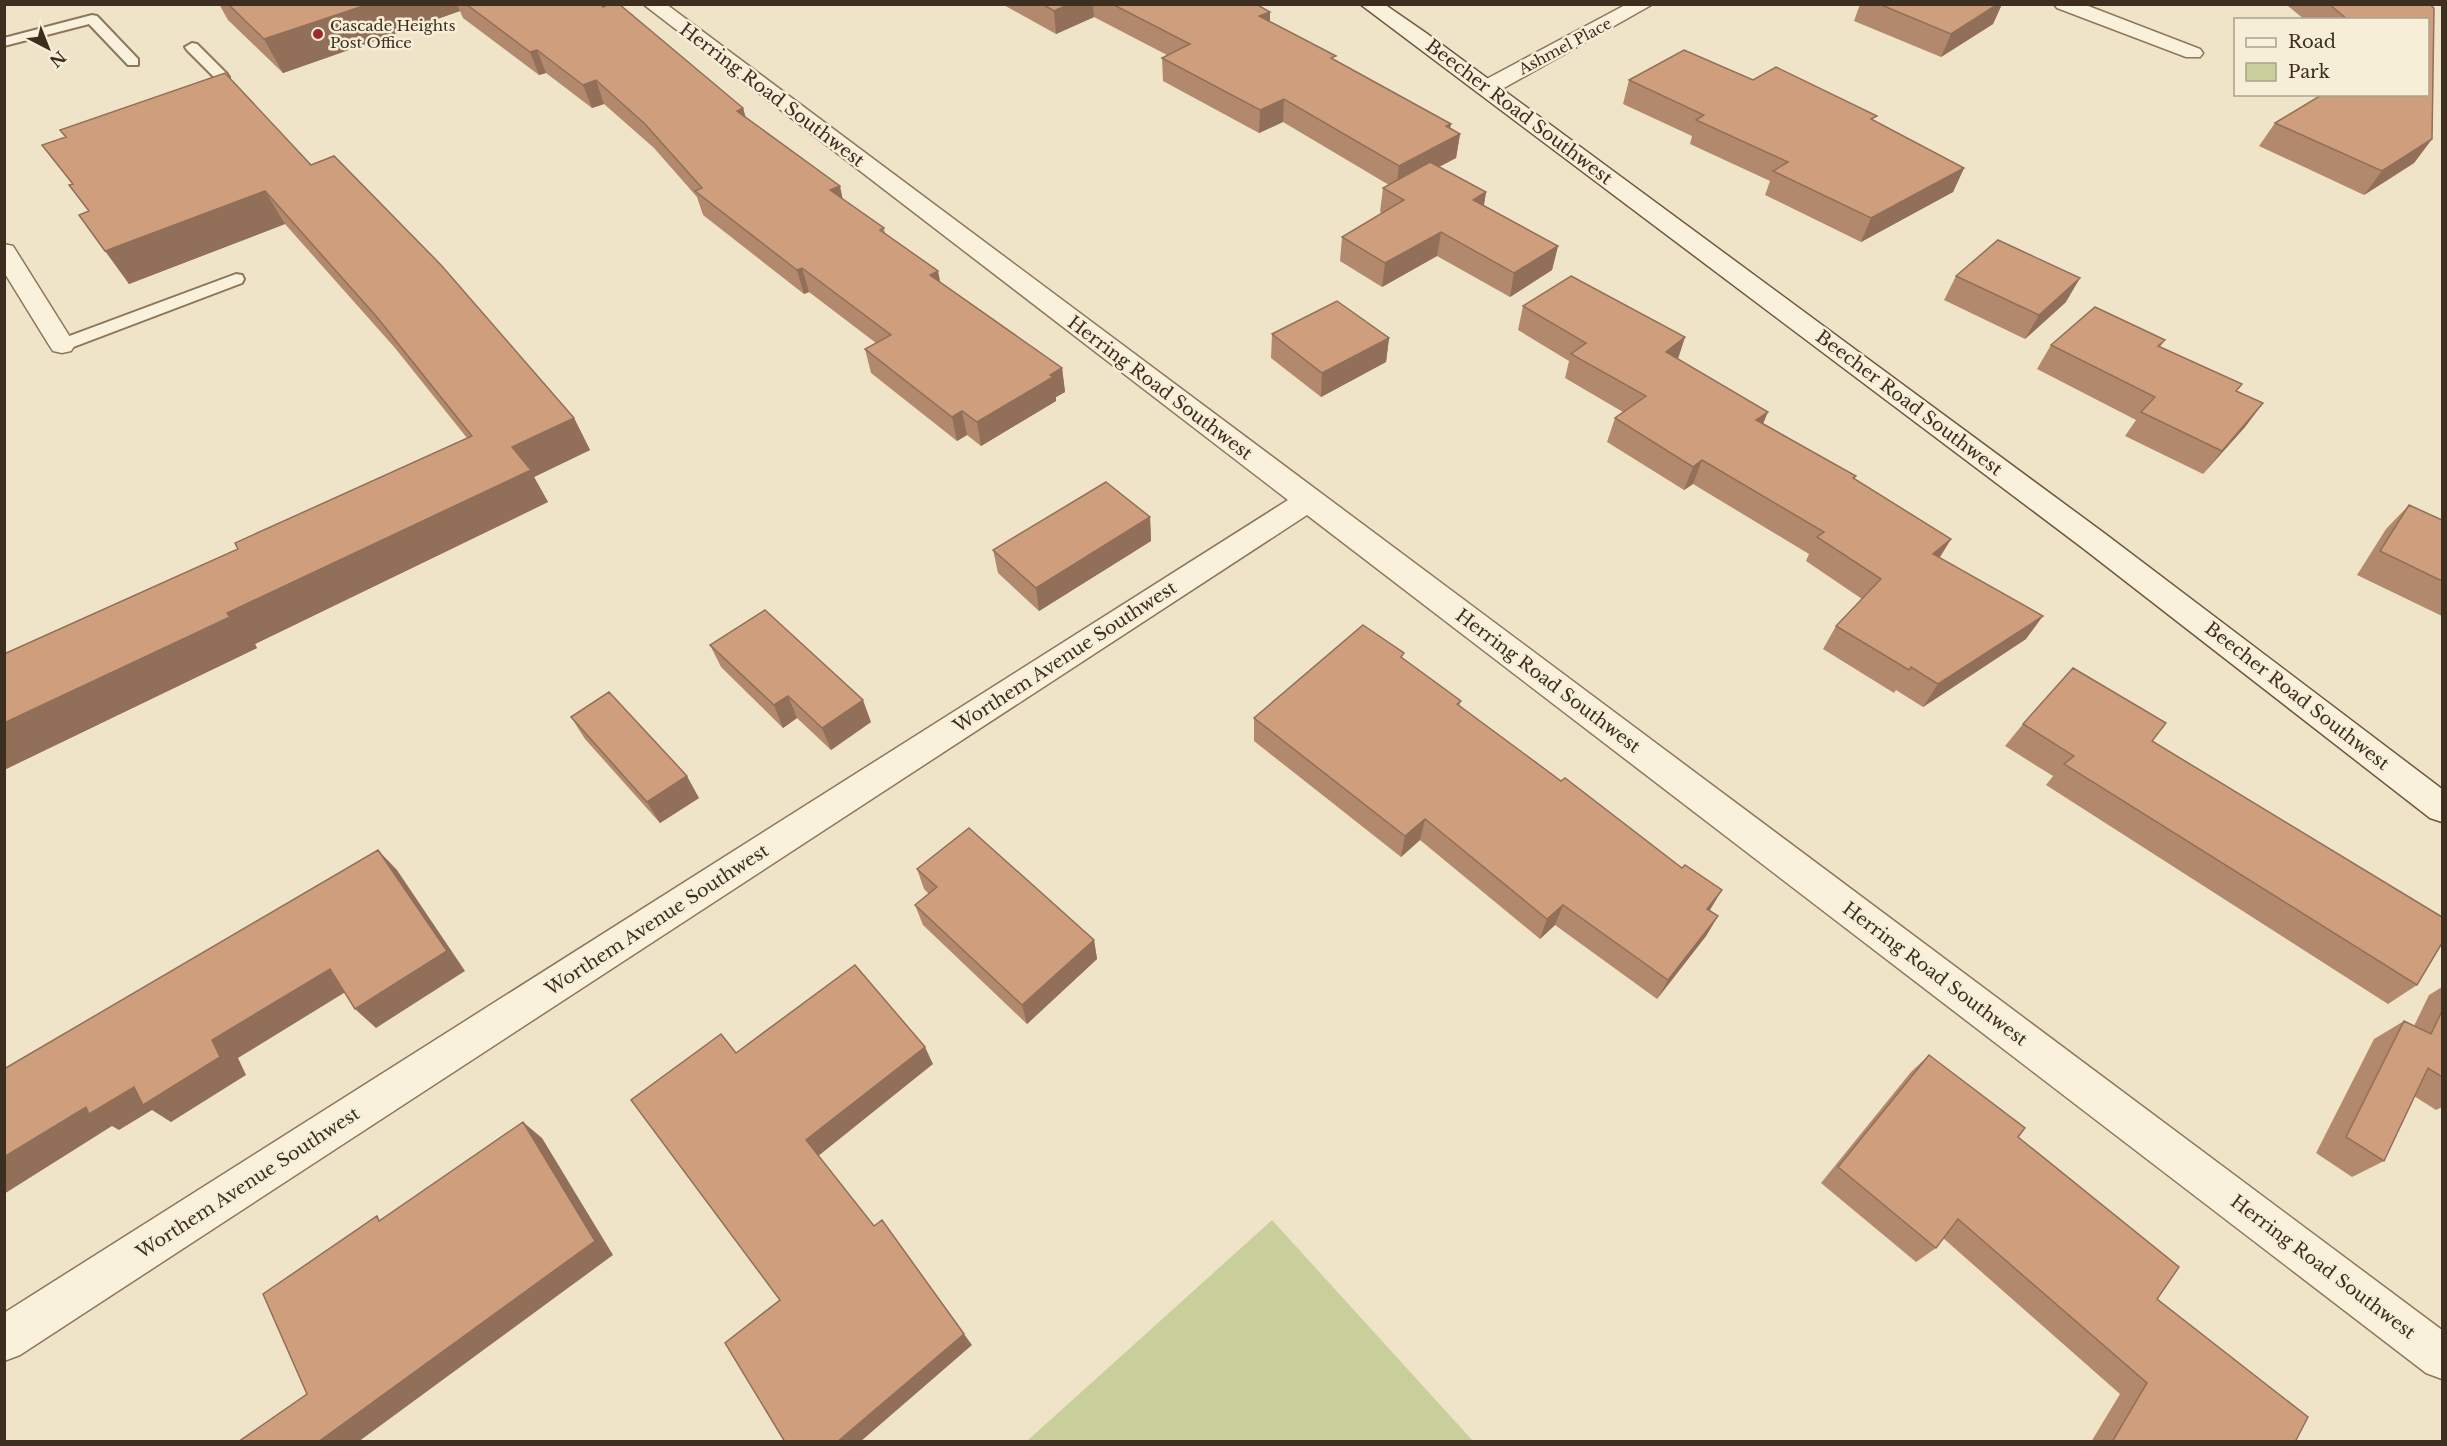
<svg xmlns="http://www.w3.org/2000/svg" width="2447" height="1446" font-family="'Libre Baskerville',serif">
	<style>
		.green { fill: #c9cf9b }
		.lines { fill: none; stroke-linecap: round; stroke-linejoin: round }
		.lane-casing { stroke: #8d765c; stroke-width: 4 }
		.street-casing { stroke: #8d765c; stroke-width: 3 }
		.secondary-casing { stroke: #6f573f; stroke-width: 3 }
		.lane { fill: #faf1dc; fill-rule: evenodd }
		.street { fill: #faf1dc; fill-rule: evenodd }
		.secondary { fill: #faf1dc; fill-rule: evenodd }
		.wall { fill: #b2896c }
		.shaded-wall { fill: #916f58 }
		.building { fill: #cf9f7d; stroke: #916f58; stroke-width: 1.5 }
		.poi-dot { fill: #9e2a2b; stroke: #f7eed8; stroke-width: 2 }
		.labels { text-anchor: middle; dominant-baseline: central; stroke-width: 5; stroke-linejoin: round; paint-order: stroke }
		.far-poi-label { font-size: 15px; fill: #3d2e20; stroke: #f7eed8; text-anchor: start }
		.far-street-label { font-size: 15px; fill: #3d2e20; stroke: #f7eed8 }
		.street-label { font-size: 18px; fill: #3d2e20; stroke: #f7eed8 }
	</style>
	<rect width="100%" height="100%" fill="#f0e4c8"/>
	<path class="green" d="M 1272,1220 L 1473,1441 L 1027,1441 Z"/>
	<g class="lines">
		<defs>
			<path id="lane" d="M 92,15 L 97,16 L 138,59 L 138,65 L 128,65 L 89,24 L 4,46 L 4,38 Z
				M 192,43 L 197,44 L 227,74 L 229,77 L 227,80 L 217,80 L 187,50 L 185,47 Z
				M 236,274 L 242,275 L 244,279 L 242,283 L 68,349 L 56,349 L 53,345 L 56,341 Z"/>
			<path id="street" d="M 643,4 L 666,4 L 2442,1330 L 2442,1379 L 2426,1373 L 1307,515 L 20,1355 L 4,1361 L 4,1313 L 1288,500 Z
				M 1627,4 L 1653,4 L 1495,93 L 1479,93 L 1476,88 L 1479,83 Z
				M 2054,4 L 2083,4 L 2200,49 L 2203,53 L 2200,57 L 2186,57 L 2057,8 Z
				M 4,244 L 13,246 L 75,345 L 71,351 L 62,353 L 53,351 L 49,345 L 4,272 Z"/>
			<path id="secondary" d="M 1360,4 L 1384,4 L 1426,33 L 2104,533 L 2442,789 L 2442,822 L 2430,818 L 2084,549 Z"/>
		</defs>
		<use href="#lane" class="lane-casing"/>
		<use href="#street" class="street-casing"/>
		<use href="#secondary" class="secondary-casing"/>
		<use href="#lane" class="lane"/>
		<use href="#street" class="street"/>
		<use href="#secondary" class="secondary"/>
	</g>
	<path class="wall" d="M 219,4 L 600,4 L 743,108 L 745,117 L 843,199 L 884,228 L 885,234 L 941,283 L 1062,368 L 1065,392 L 1056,397 L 1056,401 L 981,446 L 967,435 L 957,441 L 871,373 L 865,349 L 876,343 L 809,292 L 804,294 L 703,215 L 697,197 L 654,148 L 604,104 L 592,108 L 546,73 L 539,75 L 463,18 L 460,11 L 283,73 L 228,20 Z
		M 1002,4 L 1256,4 L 1270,12 L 1270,22 L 1460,134 L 1456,158 L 1439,167 L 1486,192 L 1484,205 L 1558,246 L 1552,270 L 1510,297 L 1437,256 L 1382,287 L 1340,261 L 1342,237 L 1382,213 L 1380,212 L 1383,188 L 1389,185 L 1283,122 L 1259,133 L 1163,81 L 1162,58 L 1167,55 L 1094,17 L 1056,34 Z
		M 1860,4 L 2002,4 L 1993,24 L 1941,57 L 1854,21 Z
		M 2289,4 L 2429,4 L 2432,139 L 2414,163 L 2364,195 L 2259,146 L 2275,123 L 2427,94 L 2427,20 L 2305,20 L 2288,6 Z
		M 1629,80 L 1753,80 L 1875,121 L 1964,168 L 1953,192 L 1861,242 L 1765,195 L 1770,181 L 1690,144 L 1692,136 L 1623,104 Z
		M 60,130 L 311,165 L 574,418 L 590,450 L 534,477 L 548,502 L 255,644 L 257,648 L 4,770 L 4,654 L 238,549 L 467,438 L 395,348 L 285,224 L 129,284 L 89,211 L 72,184 L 42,145 L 66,137 Z
		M 1956,276 L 2066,302 L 2025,339 L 1944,300 Z
		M 1523,306 L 1685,337 L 1678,359 L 1763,423 L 1856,476 L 1854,479 L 1951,539 L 1939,558 L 2026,639 L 1923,707 L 1896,690 L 1894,693 L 1823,649 L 1836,626 L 1862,599 L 1806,561 L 1809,554 L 1693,484 L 1684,490 L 1607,442 L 1615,418 L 1623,412 L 1565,378 L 1569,361 L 1518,330 Z
		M 1272,334 L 1389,338 L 1386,362 L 1321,397 L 1271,358 Z
		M 2165,340 L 2160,347 L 2237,391 L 2263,403 L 2245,427 L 2203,474 L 2125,436 L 2136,420 L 2037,369 L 2051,345 Z
		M 2409,505 L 2442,520 L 2442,616 L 2357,575 L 2386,529 Z
		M 1150,517 L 1151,541 L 1039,611 L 998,573 L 993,550 Z
		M 710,645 L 871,722 L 831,750 L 797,718 L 783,728 L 721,667 Z
		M 1403,659 L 1461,701 L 1459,706 L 1710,911 L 1718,916 L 1706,936 L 1657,999 L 1555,925 L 1540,939 L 1420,840 L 1401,857 L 1254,741 L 1254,718 Z
		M 571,717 L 699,798 L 660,823 L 585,739 Z
		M 2023,724 L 2152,741 L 2417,985 L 2388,1004 L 2046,785 L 2053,776 L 2005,746 Z
		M 917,869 L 1094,940 L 1097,959 L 1027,1024 L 923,925 L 915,905 L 929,894 L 924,889 Z
		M 2442,987 L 2442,1107 L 2436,1110 L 2414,1096 L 2384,1161 L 2352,1177 L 2316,1153 L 2374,1039 L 2404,1021 L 2414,1026 L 2429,995 Z
		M 1929,1055 L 2018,1137 L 2157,1299 L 2295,1442 L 2091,1442 L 2120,1394 L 1943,1238 L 1936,1248 L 1916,1262 L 1821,1183 L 1911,1072 Z"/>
	<path class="shaded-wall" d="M 369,4 L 457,4 L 460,11 L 283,73 L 264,39 Z
		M 1069,4 L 1093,4 L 1094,17 L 1056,34 L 1054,11 Z
		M 1998,4 L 2002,4 L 1993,24 L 1941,57 L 1951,34 Z
		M 1270,12 L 1270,35 L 1259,16 Z
		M 537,50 L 546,73 L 539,75 L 530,52 Z
		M 596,80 L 604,104 L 592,108 L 583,85 Z
		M 1284,99 L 1283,122 L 1259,133 L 1260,110 Z
		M 743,108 L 750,132 L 737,111 Z
		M 1451,124 L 1448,140 L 1460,134 L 1456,158 L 1396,189 L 1399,166 L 1446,126 Z
		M 2432,139 L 2414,163 L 2364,195 L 2382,171 Z
		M 1964,168 L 1953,192 L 1861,242 L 1871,218 Z
		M 840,186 L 845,210 L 830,190 Z
		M 265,191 L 285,224 L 129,284 L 105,251 Z
		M 1486,192 L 1482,216 L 1473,200 Z
		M 1441,232 L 1437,256 L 1382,287 L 1385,263 Z
		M 1558,246 L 1552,270 L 1510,297 L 1514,273 Z
		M 802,268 L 809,292 L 804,294 L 797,270 Z
		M 938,271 L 943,295 L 930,275 Z
		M 2080,278 L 2066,302 L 2025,339 L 2039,315 Z
		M 1685,337 L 1677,361 L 1666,352 Z
		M 1389,338 L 1386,362 L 1321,397 L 1322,373 Z
		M 1062,368 L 1065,392 L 1056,397 L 1056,401 L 981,446 L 977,422 Z
		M 2263,403 L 2245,427 L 2203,474 L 2222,451 Z
		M 962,411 L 967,435 L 957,441 L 952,417 Z
		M 1768,412 L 1758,436 L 1756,420 Z
		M 574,418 L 590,450 L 534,477 L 548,502 L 255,644 L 257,648 L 4,770 L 4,723 L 512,447 Z
		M 1702,460 L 1693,484 L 1684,490 L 1693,467 Z
		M 1150,517 L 1151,541 L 1039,611 L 1036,588 Z
		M 1951,539 L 1937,562 L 1933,554 Z
		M 2043,616 L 2026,639 L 1923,707 L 1938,684 Z
		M 788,696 L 797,718 L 783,728 L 774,705 Z
		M 863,700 L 871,722 L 831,750 L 822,728 Z
		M 687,776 L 699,798 L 660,823 L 647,802 Z
		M 1425,819 L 1420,840 L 1401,857 L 1405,836 Z
		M 378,850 L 397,870 L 465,971 L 376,1028 L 355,1009 Z
		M 1722,890 L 1710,910 L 1696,929 L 1707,909 Z
		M 1563,905 L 1555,925 L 1540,939 L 1547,919 Z
		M 1718,916 L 1706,936 L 1657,999 L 1668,980 Z
		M 1094,940 L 1097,959 L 1027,1024 L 1022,1005 Z
		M 330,969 L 352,988 L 238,1058 L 246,1075 L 171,1122 L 152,1110 L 119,1130 L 112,1126 L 4,1194 L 4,1157 L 86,1107 Z
		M 925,1047 L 933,1064 L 817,1157 L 806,1140 Z
		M 523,1122 L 542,1138 L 613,1255 L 358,1442 L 318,1442 Z
		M 964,1334 L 972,1345 L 860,1442 L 837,1442 Z"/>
	<path class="building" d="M 228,4 L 369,4 L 264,39 Z
		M 466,4 L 600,4 L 603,7 L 609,4 L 619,4 L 743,108 L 737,111 L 840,186 L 830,190 L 884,228 L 880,230 L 938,271 L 930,275 L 1062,368 L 1050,375 L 1053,377 L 977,422 L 962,411 L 952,417 L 865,349 L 891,335 L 802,268 L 797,270 L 695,191 L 702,188 L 645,124 L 596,80 L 583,85 L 537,50 L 530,52 Z
		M 1042,4 L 1069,4 L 1054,11 Z
		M 1112,4 L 1256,4 L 1270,12 L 1259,16 L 1336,56 L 1331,58 L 1451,124 L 1446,126 L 1460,134 L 1399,166 L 1284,99 L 1260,110 L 1162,58 L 1190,44 Z
		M 1879,4 L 1998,4 L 1951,34 Z
		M 2329,4 L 2429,4 L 2434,8 L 2432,139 L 2382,171 L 2275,123 L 2323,94 L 2427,94 L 2427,20 L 2348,20 Z
		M 1684,50 L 1753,80 L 1776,67 L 1877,116 L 1871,119 L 1964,168 L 1871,218 L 1773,171 L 1788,162 L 1696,120 L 1704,115 L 1629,80 Z
		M 225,73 L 311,165 L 334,156 L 441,265 L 574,418 L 512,447 L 531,470 L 227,613 L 230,617 L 4,723 L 4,654 L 238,549 L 235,543 L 472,436 L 376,316 L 265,191 L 105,251 L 79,215 L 89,211 L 69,185 L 73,184 L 42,145 L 66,137 L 60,130 Z
		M 1430,162 L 1486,192 L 1473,200 L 1558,246 L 1514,273 L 1441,232 L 1385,263 L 1342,237 L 1404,200 L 1383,188 Z
		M 1998,240 L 2080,278 L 2039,315 L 1956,276 Z
		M 1571,276 L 1685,337 L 1666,352 L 1768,412 L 1756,420 L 1856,476 L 1853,478 L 1951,539 L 1933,554 L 2043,616 L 1938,684 L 1911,667 L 1909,670 L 1836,626 L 1881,579 L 1817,537 L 1824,532 L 1702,460 L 1693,467 L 1615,418 L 1646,396 L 1571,354 L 1586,343 L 1523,306 Z
		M 1337,301 L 1389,338 L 1322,373 L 1272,334 Z
		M 2095,307 L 2165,340 L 2158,346 L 2242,384 L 2236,391 L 2263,403 L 2222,451 L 2141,412 L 2155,397 L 2051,345 Z
		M 1106,482 L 1150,517 L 1036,588 L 993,550 Z
		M 2409,505 L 2442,520 L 2442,581 L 2380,551 Z
		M 765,610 L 863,700 L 822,728 L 788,696 L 774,705 L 710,645 Z
		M 1363,625 L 1404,653 L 1401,657 L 1461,701 L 1457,704 L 1561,781 L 1565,778 L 1682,868 L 1685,865 L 1722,890 L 1707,909 L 1718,916 L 1668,980 L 1563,905 L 1547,919 L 1425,819 L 1405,836 L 1254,718 Z
		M 2073,668 L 2166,723 L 2152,741 L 2442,917 L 2442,943 L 2417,985 L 2064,764 L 2074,756 L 2023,724 Z
		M 609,692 L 687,776 L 647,802 L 571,717 Z
		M 969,828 L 1094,940 L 1022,1005 L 915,905 L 937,887 L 917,869 Z
		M 378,850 L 447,951 L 355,1009 L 330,969 L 212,1040 L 220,1057 L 143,1105 L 134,1087 L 89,1114 L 86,1107 L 4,1157 L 4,1069 Z
		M 855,965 L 925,1047 L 806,1140 L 874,1226 L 882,1220 L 964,1334 L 837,1442 L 785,1442 L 725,1343 L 780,1300 L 631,1100 L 721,1034 L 736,1053 Z
		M 2442,1011 L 2442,1077 L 2428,1068 L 2384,1161 L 2346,1137 L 2404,1021 L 2431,1034 Z
		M 1929,1055 L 2025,1128 L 2018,1137 L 2179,1267 L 2157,1299 L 2308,1417 L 2295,1442 L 2112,1442 L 2147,1383 L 1958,1219 L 1936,1248 L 1838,1167 Z
		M 523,1122 L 595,1241 L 318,1442 L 238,1442 L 307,1394 L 263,1294 L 377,1216 L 379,1221 Z"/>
	<circle class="poi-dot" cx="318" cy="34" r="6"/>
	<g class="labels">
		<g class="far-poi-label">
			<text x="330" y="25">Cascade Heights<tspan x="330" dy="17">Post Office</tspan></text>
		</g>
		<g class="far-street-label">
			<text transform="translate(1565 46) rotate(-28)">Ashmel Place</text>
		</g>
		<g class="street-label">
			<text transform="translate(772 95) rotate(37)">Herring Road Southwest</text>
			<text transform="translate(1519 112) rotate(37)">Beecher Road Southwest</text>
			<text transform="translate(1160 388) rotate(37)">Herring Road Southwest</text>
			<text transform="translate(1909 403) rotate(37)">Beecher Road Southwest</text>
			<text transform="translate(1065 657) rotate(-33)">Worthem Avenue Southwest</text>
			<text transform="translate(1548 681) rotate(37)">Herring Road Southwest</text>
			<text transform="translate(2297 696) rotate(38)">Beecher Road Southwest</text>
			<text transform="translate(657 920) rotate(-33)">Worthem Avenue Southwest</text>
			<text transform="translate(1935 974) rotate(37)">Herring Road Southwest</text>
			<text transform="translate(248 1183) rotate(-33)">Worthem Avenue Southwest</text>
			<text transform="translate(2323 1267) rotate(37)">Herring Road Southwest</text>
		</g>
	</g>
	<rect width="2447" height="1446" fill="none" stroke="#3d2e20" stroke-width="12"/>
	<rect x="2234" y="18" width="195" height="78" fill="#f7eed8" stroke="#ada18e" stroke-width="1.5"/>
	<rect x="2246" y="38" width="30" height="9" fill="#faf1dc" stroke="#ada18e" stroke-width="1.5"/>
	<text x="2288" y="48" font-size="18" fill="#3d2e20">Road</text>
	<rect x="2246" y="63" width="30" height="18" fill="#c9cf9b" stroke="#ada18e" stroke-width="1.5"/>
	<text x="2288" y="78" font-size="18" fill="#3d2e20">Park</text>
	<g transform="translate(48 48) rotate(138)" stroke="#f7eed8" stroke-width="4.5" paint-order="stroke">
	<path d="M0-4.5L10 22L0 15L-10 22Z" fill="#3d2e20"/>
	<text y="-9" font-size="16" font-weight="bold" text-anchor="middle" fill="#3d2e20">N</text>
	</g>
</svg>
